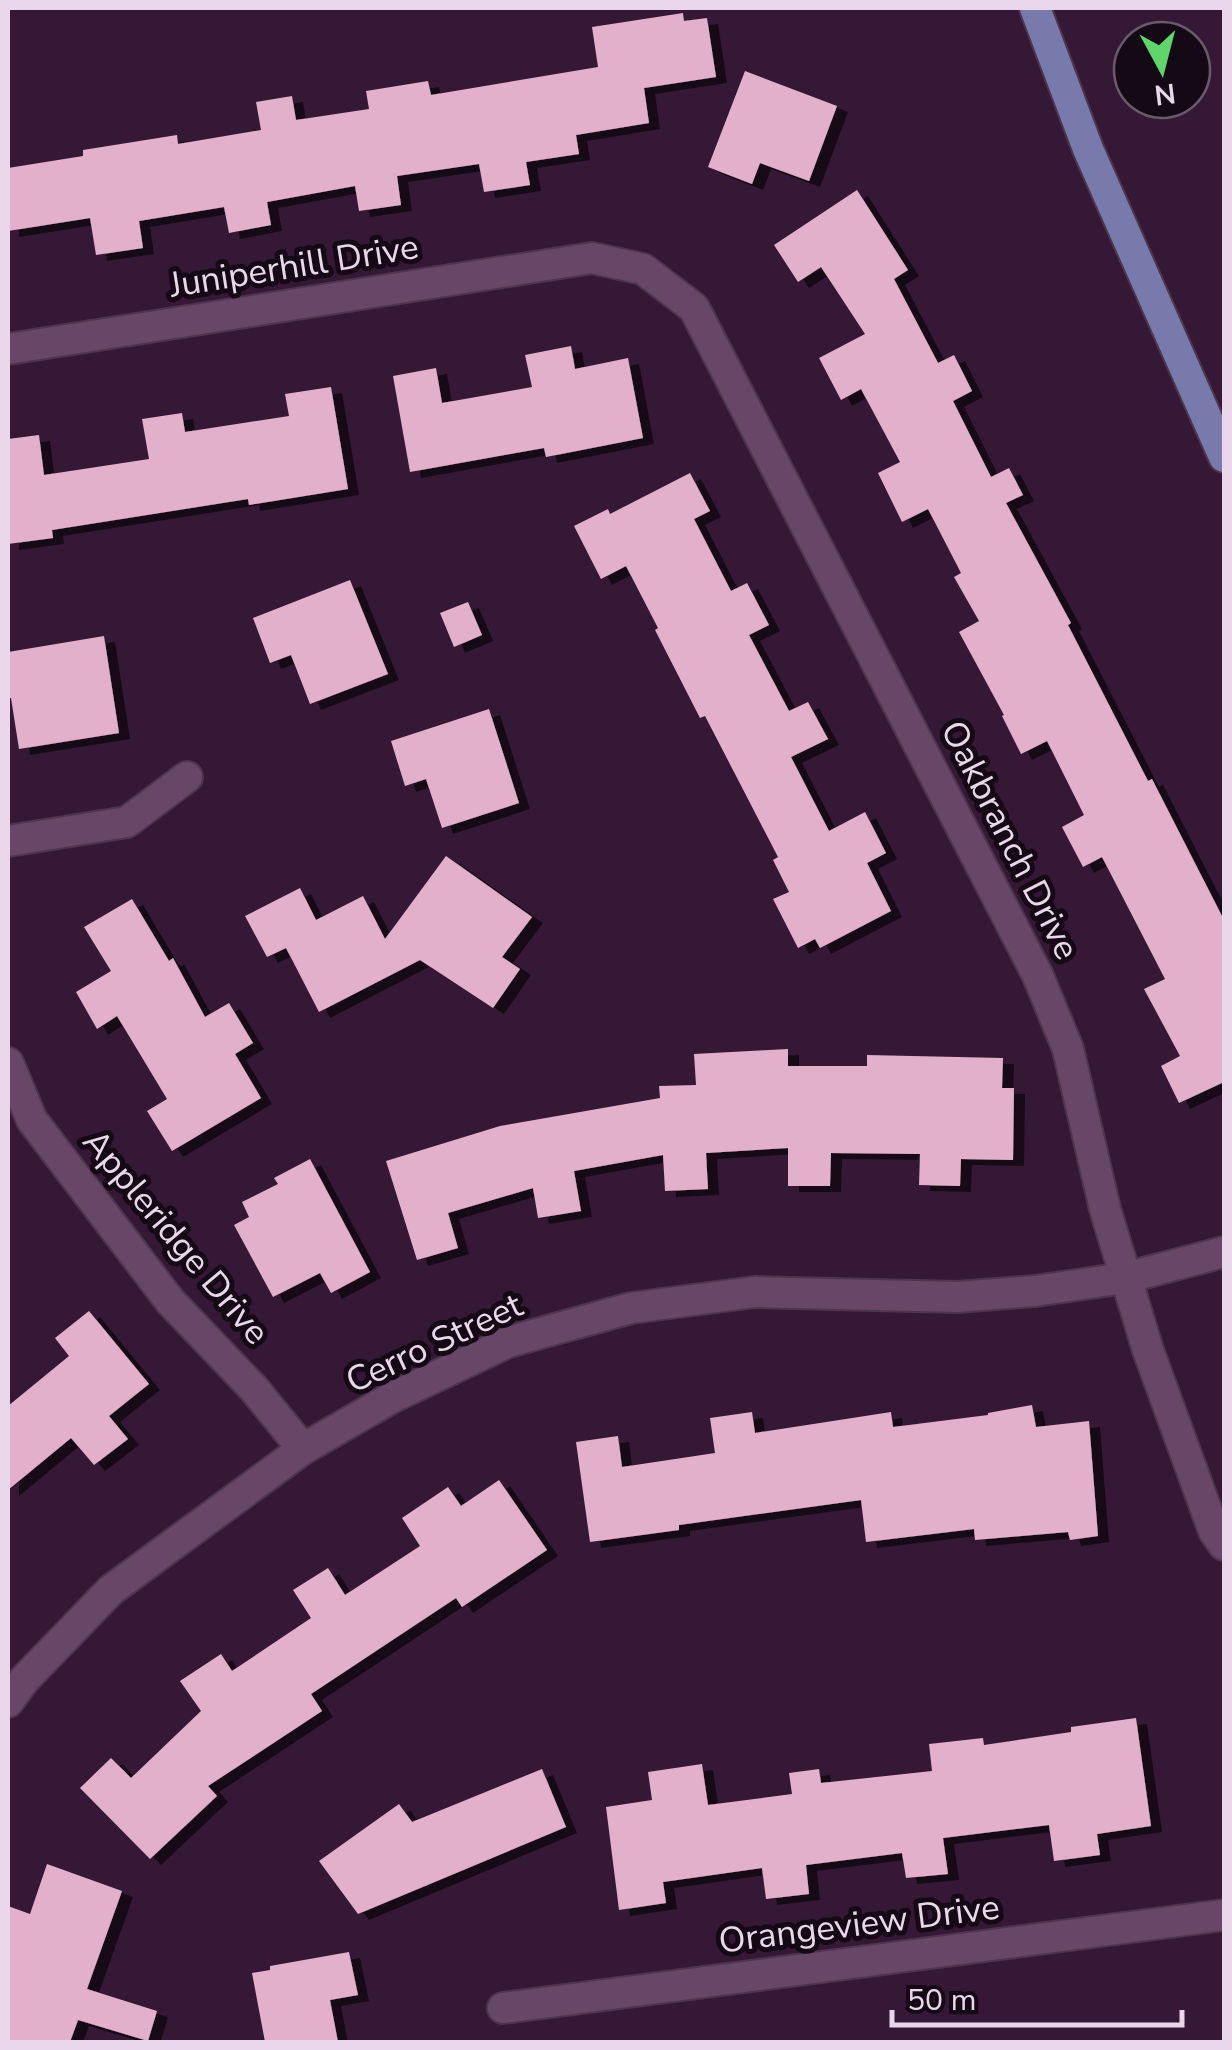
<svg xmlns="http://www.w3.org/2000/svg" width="1232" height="2050" font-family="'Nunito Sans',sans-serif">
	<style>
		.building { fill: #e2b0cb; filter: url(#shadow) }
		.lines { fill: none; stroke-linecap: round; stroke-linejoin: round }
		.minor-casing { stroke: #4d354e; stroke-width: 34 }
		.major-casing { stroke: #4d354e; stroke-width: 34 }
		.minor { stroke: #674668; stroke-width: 30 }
		.major { stroke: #787aab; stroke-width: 30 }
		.labels { text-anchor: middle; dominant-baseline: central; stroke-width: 10; stroke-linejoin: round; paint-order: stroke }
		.street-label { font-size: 35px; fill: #ead7eb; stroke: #150916 }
	</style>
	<defs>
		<filter id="shadow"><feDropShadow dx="11" dy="6" stdDeviation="0" flood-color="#0009"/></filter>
	</defs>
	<rect width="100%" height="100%" fill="#351836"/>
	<path class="building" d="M 683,13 L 684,21 L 707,18 L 716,77 L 644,88 L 649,123 L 576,135 L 579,154 L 526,162 L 530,185 L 484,192 L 479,164 L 397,176 L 401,205 L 359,211 L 355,186 L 267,202 L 271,225 L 229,233 L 224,207 L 139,221 L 143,248 L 96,255 L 90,218 L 8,231 L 8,168 L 83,156 L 83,150 L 177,135 L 178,144 L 261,130 L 256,102 L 292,96 L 296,120 L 369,109 L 366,91 L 428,81 L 431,95 L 598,67 L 592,27 Z
		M 745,71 L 837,106 L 809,181 L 760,163 L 752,184 L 708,167 Z
		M 857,190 L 908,270 L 894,279 L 938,363 L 954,355 L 972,391 L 953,401 L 991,477 L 1009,468 L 1023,495 L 1006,503 L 1071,623 L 1068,625 L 1148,781 L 1152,779 L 1224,920 L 1224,1082 L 1179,1103 L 1161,1066 L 1180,1056 L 1144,989 L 1165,979 L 1102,857 L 1083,867 L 1062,827 L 1084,815 L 1047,741 L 1021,754 L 1002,716 L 1004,715 L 959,632 L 979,621 L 954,577 L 961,573 L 928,509 L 902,522 L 878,473 L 900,462 L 861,389 L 841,400 L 819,358 L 865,334 L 821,267 L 798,282 L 774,245 Z
		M 571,346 L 575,369 L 628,358 L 643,438 L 546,457 L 544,448 L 410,472 L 393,376 L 436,368 L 442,403 L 532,387 L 525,355 Z
		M 331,387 L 348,489 L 249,505 L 248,499 L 52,530 L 53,538 L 8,544 L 8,439 L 39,435 L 44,475 L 149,459 L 142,419 L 182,413 L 185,432 L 289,416 L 285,394 Z
		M 690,473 L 710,511 L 694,519 L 731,591 L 747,583 L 769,625 L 749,635 L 789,711 L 808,702 L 828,739 L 791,757 L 829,831 L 865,812 L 886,853 L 867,863 L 891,911 L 820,948 L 815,939 L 798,948 L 773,899 L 789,892 L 773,860 L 778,857 L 705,716 L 700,718 L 655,630 L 658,628 L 626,566 L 601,579 L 574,526 L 608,509 L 610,514 Z
		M 350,580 L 388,674 L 310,704 L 291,655 L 270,663 L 253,618 Z
		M 468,602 L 482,635 L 454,647 L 440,613 Z
		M 104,636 L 119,733 L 19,749 L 11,698 L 8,698 L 8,652 Z
		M 489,709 L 519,803 L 442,828 L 426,779 L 405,786 L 391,741 Z
		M 446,856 L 532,917 L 502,957 L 520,969 L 493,1008 L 420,960 L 319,1012 L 286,948 L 267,957 L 245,916 L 300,888 L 316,920 L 363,896 L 385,939 Z
		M 132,899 L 169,961 L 173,958 L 205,1017 L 229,1003 L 253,1043 L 235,1054 L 261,1098 L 172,1151 L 147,1111 L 167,1099 L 117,1016 L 97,1029 L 76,992 L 111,971 L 84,927 Z
		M 788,1049 L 788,1066 L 867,1066 L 867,1055 L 1003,1058 L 1002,1088 L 1014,1088 L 1013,1160 L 961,1159 L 960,1186 L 919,1185 L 920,1154 L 831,1153 L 830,1186 L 788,1186 L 788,1148 L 706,1153 L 708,1189 L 665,1191 L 663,1155 L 574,1171 L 581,1211 L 538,1218 L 533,1188 L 448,1213 L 458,1248 L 417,1260 L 386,1161 L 500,1126 L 660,1098 L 659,1086 L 696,1085 L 694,1054 Z
		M 310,1159 L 370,1272 L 331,1293 L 320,1273 L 273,1297 L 234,1225 L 249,1217 L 242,1202 L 278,1184 L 274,1178 Z
		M 89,1311 L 149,1384 L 109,1416 L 128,1439 L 94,1465 L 71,1438 L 8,1490 L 8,1406 L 69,1356 L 55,1338 Z
		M 1032,1405 L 1036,1427 L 1089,1421 L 1098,1536 L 1070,1540 L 1068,1532 L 975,1540 L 974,1529 L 866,1542 L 861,1500 L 679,1525 L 679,1530 L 590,1542 L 576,1442 L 618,1436 L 622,1467 L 715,1453 L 710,1418 L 752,1412 L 755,1433 L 891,1412 L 893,1427 L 988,1415 L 988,1413 Z
		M 499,1480 L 547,1550 L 462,1607 L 456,1598 L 311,1694 L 322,1711 L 208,1786 L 217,1796 L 150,1859 L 80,1788 L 111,1758 L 131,1778 L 201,1711 L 180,1681 L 221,1654 L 232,1671 L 311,1618 L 293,1590 L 328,1568 L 345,1595 L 420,1546 L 402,1518 L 448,1487 L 461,1506 Z
		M 1136,1718 L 1151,1826 L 1097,1834 L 1100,1855 L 1054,1861 L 1049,1825 L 943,1838 L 948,1874 L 906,1878 L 902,1853 L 806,1865 L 809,1894 L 766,1899 L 762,1868 L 663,1882 L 666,1903 L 619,1910 L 606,1807 L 652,1800 L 648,1772 L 702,1764 L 708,1805 L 792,1794 L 789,1773 L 819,1769 L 821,1783 L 932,1771 L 929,1744 L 983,1738 L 984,1745 L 1071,1732 L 1071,1727 Z
		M 542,1769 L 566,1827 L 358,1914 L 319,1861 L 399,1804 L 412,1822 Z
		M 47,1864 L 122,1891 L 87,1989 L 157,2011 L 148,2041 L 78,2020 L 70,2042 L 8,2042 L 8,1906 L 30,1914 Z
		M 349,1952 L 358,1995 L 330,2000 L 338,2042 L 265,2042 L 252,1973 L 270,1970 L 270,1966 Z"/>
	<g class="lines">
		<defs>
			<path id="minor" d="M 8,349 L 592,258 L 643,269 L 694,308 L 1038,976 L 1068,1049 L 1105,1209 L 1148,1350 L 1214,1531 L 1224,1545
				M 8,841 L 127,822 L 187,777
				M 8,1063 L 32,1120 L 170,1301 L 255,1390 L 303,1449
				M 8,1702 L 24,1680 L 111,1590 L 303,1449 L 393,1397 L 508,1342 L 631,1308 L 755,1292 L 957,1297 L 1035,1291 L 1125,1278 L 1224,1252
				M 503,2008 L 1224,1915"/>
			<path id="major" d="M 1035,8 L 1088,149 L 1224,457"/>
		</defs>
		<use href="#minor" class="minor-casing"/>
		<use href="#major" class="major-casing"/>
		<use href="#minor" class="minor"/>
		<use href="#major" class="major"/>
	</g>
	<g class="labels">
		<g class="street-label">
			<text transform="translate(294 266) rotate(-9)">Juniperhill Drive</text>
			<text transform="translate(1010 840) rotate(63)">Oakbranch Drive</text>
			<text transform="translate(176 1237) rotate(50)">Appleridge Drive</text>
			<text transform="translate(434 1343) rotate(-25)">Cerro Street</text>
			<text transform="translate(859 1924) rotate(-7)">Orangeview Drive</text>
		</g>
	</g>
	<rect width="1232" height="2050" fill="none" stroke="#ead7eb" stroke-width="20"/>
	<g transform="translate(1162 70) rotate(173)"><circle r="48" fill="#150916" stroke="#6a5b6b" stroke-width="2.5"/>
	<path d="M0-8L18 38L0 25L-18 38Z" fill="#5fd56b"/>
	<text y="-15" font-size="28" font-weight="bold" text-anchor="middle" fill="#ead7eb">N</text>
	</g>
	<path d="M892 2010v15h290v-15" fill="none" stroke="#ead7eb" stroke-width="5"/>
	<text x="907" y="2010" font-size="30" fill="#ead7eb" stroke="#150916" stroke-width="8" paint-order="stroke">50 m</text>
</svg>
